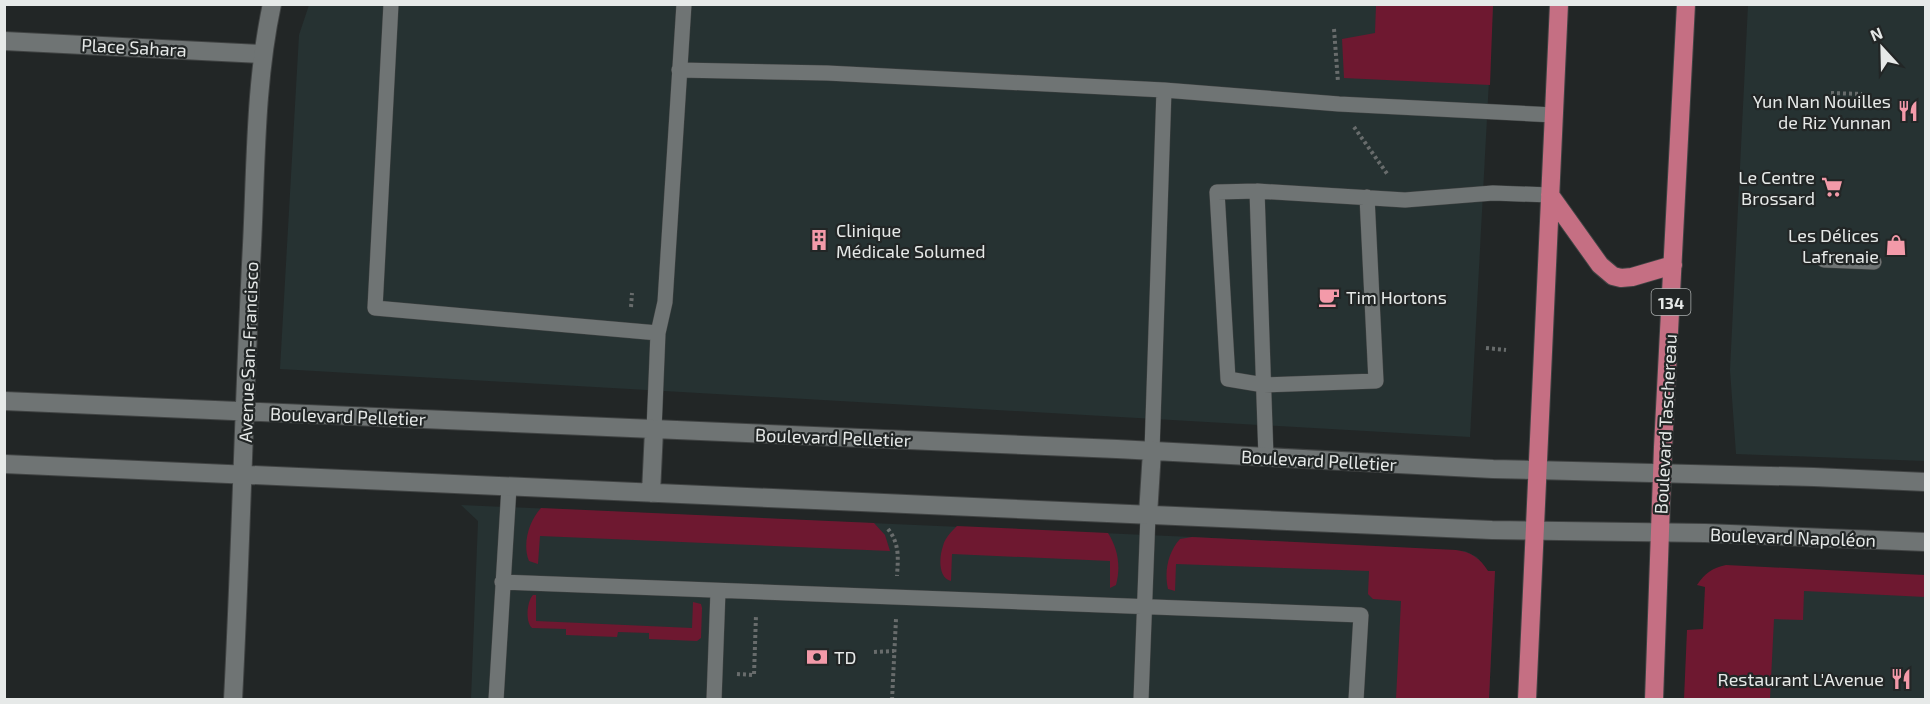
<svg xmlns="http://www.w3.org/2000/svg" width="1930" height="704" font-family="'Exo 2',sans-serif">
	<style>
		.built { fill: #263232 }
		.green { fill: #6e1830 }
		.lines { fill: none; stroke-linecap: round; stroke-linejoin: round }
		.service-casing { stroke: #404343; stroke-width: 16 }
		.minor-casing { stroke: #404343; stroke-width: 20 }
		.tertiary-casing { stroke: #404343; stroke-width: 20 }
		.primary-casing { stroke: #404343; stroke-width: 20 }
		.path { stroke: #686c6c; stroke-width: 4; stroke-dasharray: 3 3; stroke-linecap: butt }
		.service { stroke: #6f7474; stroke-width: 15 }
		.minor { stroke: #6f7474; stroke-width: 18 }
		.tertiary { stroke: #6f7474; stroke-width: 18 }
		.primary { stroke: #c56f83; stroke-width: 18 }
		.labels { text-anchor: middle; dominant-baseline: central; stroke-width: 4.5; stroke-linejoin: round; paint-order: stroke }
		.shield { fill: #222626; stroke: #abaeae; stroke-width: 1.5 }
		.shield-label { font-size: 16px; font-weight: bold; fill: #e6e9e8 }
		.street-label { font-size: 18px; fill: #e6e9e8; stroke: #222626 }
		.poi-label { font-size: 18px; fill: #e6e9e8; stroke: #222626; text-anchor: end }
	</style>
	<rect width="100%" height="100%" fill="#222626"/>
	<path class="built" d="M 309,5 L 1493,5 L 1470,437 L 280,369 L 299,35 Z
		M 1748,5 L 1925,5 L 1925,461 L 1736,454 L 1730,370 Z
		M 461,505 L 1192,537 L 1465,551 L 1477,557 L 1488,571 L 1495,571 L 1489,699 L 471,699 L 478,521 Z
		M 1925,579 L 1925,699 L 1701,700 L 1710,590 Z"/>
	<path class="green" d="M 1376,5 L 1493,5 L 1490,85 L 1344,78 L 1342,39 L 1375,33 Z
		M 541,508 L 874,523 L 885,535 L 890,551 L 540,536 L 538,564 L 529,561 C 522,544 529,521 541,508 Z
		M 957,526 L 1108,533 C 1118,549 1121,566 1116,585 L 1110,588 L 1110,561 L 952,554 L 951,581 C 938,578 939,557 943,546 C 945,538 951,532 957,526 Z
		M 1192,537 L 1456,550 C 1471,552 1480,558 1488,571 L 1495,571 L 1489,699 L 1396,699 L 1401,601 L 1373,599 L 1368,594 L 1369,571 L 1176,564 L 1175,591 L 1168,589 C 1164,572 1168,552 1180,539 Z
		M 1726,565 L 1925,575 L 1925,597 L 1804,591 L 1803,620 L 1774,619 L 1770,699 L 1684,699 L 1687,630 L 1703,629 L 1705,587 L 1697,585 C 1705,573 1712,568 1726,565 Z
		M 533,595 L 536,595 L 536,621 L 692,628 L 693,602 L 701,604 L 702,608 L 701,638 L 697,641 L 649,639 L 649,633 L 618,632 L 617,637 L 566,635 L 566,629 L 532,628 C 525,622 527,601 533,595 Z"/>
	<g class="lines">
		<defs>
			<path id="service" d="M 391,4 L 375,308 L 658,333
				M 679,70 L 827,73 L 1164,90 L 1339,104 L 1554,115
				M 1257,191 L 1217,192 L 1228,379 L 1264,385 L 1376,381 L 1367,197
				M 1824,260 L 1874,262
				M 654,430 L 658,333 L 665,302 L 684,4
				M 1152,451 L 1164,90
				M 1266,457 L 1257,191 L 1405,200 L 1493,193 L 1550,195
				M 502,582 L 1361,615 L 1356,700
				M 496,700 L 509,487
				M 714,700 L 718,591
				M 1141,700 L 1148,515"/>
			<path id="minor" d="M 4,41 L 263,54"/>
			<path id="tertiary" d="M 4,401 L 1117,449 L 1493,469 L 1814,477 L 1926,482
				M 4,464 L 1492,530 L 1705,533 L 1926,542
				M 651,493 L 654,430
				M 1148,515 L 1152,451
				M 233,700 C 241,548 244,396 252,245 C 256,165 255,83 272,4"/>
			<path id="primary" d="M 1550,195 L 1600,265 L 1613,276 L 1621,278 L 1632,277 L 1673,265
				M 1527,700 L 1559,4
				M 1654,700 L 1663,447 L 1686,4"/>
		</defs>
		<use href="#service" class="service-casing"/>
		<use href="#minor" class="minor-casing"/>
		<use href="#tertiary" class="tertiary-casing"/>
		<use href="#primary" class="primary-casing"/>
		<path class="path" d="M 1334,29 L 1338,82
			M 1831,93 L 1862,94
			M 1354,127 L 1388,175
			M 631,307 L 632,293
			M 1486,348 L 1506,350
			M 888,529 C 900,544 898,559 897,576
			M 874,652 L 894,651
			M 737,674 L 754,675 L 756,615
			M 892,700 L 896,619"/>
		<use href="#service" class="service"/>
		<use href="#minor" class="minor"/>
		<use href="#tertiary" class="tertiary"/>
		<use href="#primary" class="primary"/>
	</g>
	<defs>
		<symbol id="restaurant-bare" viewBox="-9 -9 18 18"><path d="M-5-6h1v4h1v-4h1v4h1v-4h1v5L-1.5 .5V6h-2V.5L-5-1ZM5-6V6H3V1.5H1.5Q1.5-4 5-6Z" fill="#f39aa9" stroke="#222626" stroke-width="2.5" paint-order="stroke"/></symbol>
		<symbol id="supermarket-bare" viewBox="-9 -9 18 18"><path d="M-6-5.5h2.5l.6 2H6L4.5 2H-2.5L-4.4-4H-6ZM-1.5 3.2a1.3 1.3 0 1 0 .1 0ZM3 3.2a1.3 1.3 0 1 0 .1 0Z" fill="#f39aa9" stroke="#222626" stroke-width="2.5" paint-order="stroke"/></symbol>
		<symbol id="building-bare" viewBox="-9 -9 18 18"><path d="M-4-6H4V6H1V3H-1V6H-4ZM-2.5-4.3h1.7v1.8h-1.7ZM.8-4.3h1.7v1.8H.8ZM-2.5-1h1.7V.8h-1.7ZM.8-1h1.7V.8H.8Z" fill="#f39aa9" stroke="#222626" stroke-width="2.5" paint-order="stroke"/></symbol>
		<symbol id="shop-bare" viewBox="-9 -9 18 18"><path d="M-5-2.5h2.3a2.7 3.5 0 0 1 5.4 0H5L5.5 6h-11ZM-1.5-2.5h3a1.5 2.3 0 0 0-3 0Z" fill="#f39aa9" stroke="#222626" stroke-width="2.5" paint-order="stroke"/></symbol>
		<symbol id="cafe-bare" viewBox="-9 -9 18 18"><path d="M-5.5-4.5H6V0H3Q3 3.5 0 3.5H-2.5Q-5.5 3.5-5.5 0ZM3-3.2v2h1.7v-2ZM-6 4.5H4V6H-6Z" fill="#f39aa9" stroke="#222626" stroke-width="2.5" paint-order="stroke"/></symbol>
		<symbol id="bank-bare" viewBox="-9 -9 18 18"><path d="M-6-4H6V4H-6ZM0-2.3a2.3 2.3 0 1 0 0 4.6a2.3 2.3 0 1 0 0-4.6Z" fill="#f39aa9" stroke="#222626" stroke-width="2.5" paint-order="stroke"/></symbol>
	</defs>
	<g fill-rule="evenodd">
		<use href="#restaurant-bare" x="1893" y="96" width="30" height="30"/>
		<use href="#supermarket-bare" x="1817" y="172" width="30" height="30"/>
		<use href="#building-bare" x="804" y="225" width="30" height="30"/>
		<use href="#shop-bare" x="1881" y="230" width="30" height="30"/>
		<use href="#cafe-bare" x="1314" y="282" width="30" height="30"/>
		<use href="#bank-bare" x="802" y="642" width="30" height="30"/>
		<use href="#restaurant-bare" x="1886" y="664" width="30" height="30"/>
	</g>
	<g class="labels">
		<rect class="shield" x="1651.5" y="289" width="39" height="26" rx="4.5"/>
		<g class="shield-label">
			<text x="1671" y="302">134</text>
		</g>
		<g class="street-label">
			<text transform="translate(134 47) rotate(3)">Place Sahara</text>
			<text transform="translate(248 352) rotate(-88)">Avenue San-Francisco</text>
			<text transform="translate(348 416) rotate(2)">Boulevard Pelletier</text>
			<text transform="translate(1665 424) rotate(-87)">Boulevard Taschereau</text>
			<text transform="translate(833 437) rotate(2)">Boulevard Pelletier</text>
			<text transform="translate(1319 460) rotate(3)">Boulevard Pelletier</text>
			<text transform="translate(1793 537) rotate(2)">Boulevard Napoléon</text>
		</g>
		<g class="poi-label">
			<text x="1891" y="101">Yun Nan Nouilles<tspan x="1891" dy="21">de Riz Yunnan</tspan></text>
			<text x="1815" y="177">Le Centre<tspan x="1815" dy="21">Brossard</tspan></text>
			<text x="836" y="230" text-anchor="start">Clinique<tspan x="836" dy="21">Médicale Solumed</tspan></text>
			<text x="1879" y="235">Les Délices<tspan x="1879" dy="21">Lafrenaie</tspan></text>
			<text x="1346" y="297" text-anchor="start">Tim Hortons</text>
			<text x="834" y="657" text-anchor="start">TD</text>
			<text x="1884" y="679">Restaurant L'Avenue</text>
		</g>
	</g>
	<rect width="1930" height="704" fill="none" stroke="#e6e9e8" stroke-width="12"/>
	<g transform="translate(1882 48) rotate(338)" stroke="#222626" stroke-width="4.5" paint-order="stroke">
	<path d="M0-4.5L10 22L0 15L-10 22Z" fill="#e6e9e8"/>
	<text y="-9" font-size="16" font-weight="bold" text-anchor="middle" fill="#e6e9e8">N</text>
	</g>
</svg>
